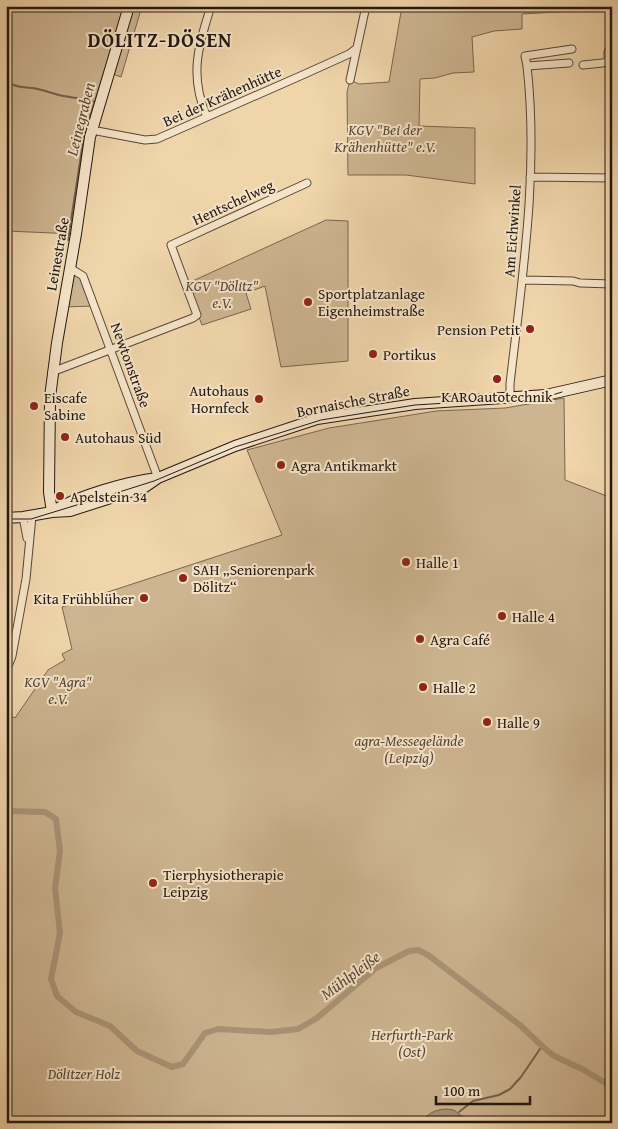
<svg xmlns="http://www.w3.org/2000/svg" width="618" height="1129" font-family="'Gentium Book Plus',serif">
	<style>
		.green { fill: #cdb591; stroke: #786651 }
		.water { fill: #aa9477; stroke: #74624e }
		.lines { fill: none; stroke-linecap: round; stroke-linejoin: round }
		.stream { stroke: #74624e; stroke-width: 2 }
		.canal { stroke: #aa9477; stroke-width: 6 }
		.street-casing { stroke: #564638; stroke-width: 9 }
		.secondary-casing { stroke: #231711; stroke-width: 12 }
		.street { stroke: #f5e4c8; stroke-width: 7 }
		.secondary { stroke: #f5e4c8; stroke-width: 10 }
		.tram { stroke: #231711; stroke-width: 1 }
		.poi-dot { fill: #8f2418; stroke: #f5e4c8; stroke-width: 2 }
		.labels { text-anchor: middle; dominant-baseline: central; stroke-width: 4; stroke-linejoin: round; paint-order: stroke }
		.street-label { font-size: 15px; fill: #231711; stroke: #f5e4c8 }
		.park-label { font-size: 15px; font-style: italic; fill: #564637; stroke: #f5e4c8 }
		.poi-label { font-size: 15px; fill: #231711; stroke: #f5e4c8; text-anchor: start }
		.water-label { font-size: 16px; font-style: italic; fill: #59493a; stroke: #f5e4c8 }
		.district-label { font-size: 20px; font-weight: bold; letter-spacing: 1px; fill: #231711; stroke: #f5e4c8 }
	</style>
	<rect width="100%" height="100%" fill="#f0d5ab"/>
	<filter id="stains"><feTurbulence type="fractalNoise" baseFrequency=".004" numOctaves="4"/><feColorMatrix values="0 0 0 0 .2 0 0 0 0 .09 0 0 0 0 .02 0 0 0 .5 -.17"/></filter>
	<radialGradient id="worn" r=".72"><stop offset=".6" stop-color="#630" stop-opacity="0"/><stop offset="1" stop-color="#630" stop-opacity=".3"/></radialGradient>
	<path class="green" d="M 6,6 L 142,6 L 121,77 L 110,73 L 92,128 L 76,234 L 6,231 Z
		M 402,6 L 612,6 L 612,9 L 522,14 L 522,29 L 494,31 L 472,37 L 474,72 L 453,73 L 435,78 L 420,79 L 419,126 L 475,128 L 475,184 L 406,175 L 348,175 L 347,92 L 350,80 L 359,84 L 389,82 Z
		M 326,220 L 348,221 L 348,361 L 281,367 L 265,286 L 246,293 L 251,309 L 202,325 L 186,284 Z
		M 70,268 L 83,276 L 95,306 L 63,307 Z
		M 564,398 L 565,480 L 612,498 L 612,1123 L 6,1123 L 6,713 L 15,718 L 48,670 L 65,660 L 62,654 L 72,649 L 62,607 L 282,535 L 247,450 L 329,428 L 405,416 L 436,411 L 505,408 Z"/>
	<path class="water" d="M 446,1109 L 454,1110 L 464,1118 L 463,1123 L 421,1123 C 428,1113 434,1110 446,1109 Z"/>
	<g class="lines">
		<path class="stream" d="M 6,79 L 9,79 L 9,83 C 19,88 22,87 32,88 C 41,89 51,93 59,95 C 71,98 83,98 95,102
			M 68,240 L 84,136 L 104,73
			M 459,1112 L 473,1101 L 499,1095 L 510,1089 L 521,1077 L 542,1046"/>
		<path class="canal" d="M 6,811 L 45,812 L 56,819 L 60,851 L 55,888 L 60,933 L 51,979 L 57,996 L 76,1012 L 110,1026 L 137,1051 L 172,1067 L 183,1064 L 205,1033 L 218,1029 L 271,1032 L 298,1029 L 317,1018 L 376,968 L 409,951 L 418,950 L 428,955 L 521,1026 L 542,1046 L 554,1056 L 584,1070 L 612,1087"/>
		<defs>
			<path id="street" d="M 608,62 L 608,52 L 612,47
				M 583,65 L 612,62
				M 527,66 L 525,56 L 572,49
				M 350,80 L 366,6
				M 207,117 C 189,76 198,47 211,6
				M 92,128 L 97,131 L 145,140 L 157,139 L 307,73 L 349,54 L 357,48
				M 530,177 L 612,178
				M 70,268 L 83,276 L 158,478
				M 523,280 L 573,281 L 580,283 L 612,284
				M 52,372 L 193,318 L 197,315 L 171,245 L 307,183
				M 510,398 L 510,384 C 522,278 539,173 527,66 L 569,63
				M 23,517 L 27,538
				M 6,672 L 12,656 L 26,579 L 32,516"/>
			<path id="secondary" d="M 53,511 C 79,495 127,482 157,478
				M 52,512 L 49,492 L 50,397 L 57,343 L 76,234 L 90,137 L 129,6
				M 6,518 L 23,517 L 52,512 L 70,511 L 117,496 L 145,487 L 158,478 L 235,446 L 317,419 L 415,404 L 546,395 L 612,380"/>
		</defs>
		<use href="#street" class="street-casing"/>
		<use href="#secondary" class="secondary-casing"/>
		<use href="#street" class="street"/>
		<use href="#secondary" class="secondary"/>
		<path class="tram" d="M 6,519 L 31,519 L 116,493 L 154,481 L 235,447 L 321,420 L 415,405 L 546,397 L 562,392"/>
	</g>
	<g class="poi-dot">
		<circle cx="308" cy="302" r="5"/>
		<circle cx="530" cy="329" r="5"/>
		<circle cx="373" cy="354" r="5"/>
		<circle cx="497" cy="379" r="5"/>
		<circle cx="259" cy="399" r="5"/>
		<circle cx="34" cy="406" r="5"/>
		<circle cx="65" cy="437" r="5"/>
		<circle cx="281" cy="465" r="5"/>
		<circle cx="60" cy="496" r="5"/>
		<circle cx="406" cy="562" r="5"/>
		<circle cx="183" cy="578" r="5"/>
		<circle cx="144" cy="598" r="5"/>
		<circle cx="502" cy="616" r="5"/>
		<circle cx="420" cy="639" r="5"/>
		<circle cx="423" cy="687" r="5"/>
		<circle cx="487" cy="722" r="5"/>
		<circle cx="153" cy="883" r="5"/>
	</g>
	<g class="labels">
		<g class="street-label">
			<text transform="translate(222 96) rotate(-24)">Bei der Krähenhütte</text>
			<text transform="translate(233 202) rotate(-25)">Hentschelweg</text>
			<text transform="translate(512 231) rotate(-86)">Am Eichwinkel</text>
			<text transform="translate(57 254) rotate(-80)">Leinestraße</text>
			<text transform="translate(131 365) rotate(70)">Newtonstraße</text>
			<text transform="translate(353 401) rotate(-11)">Bornaische Straße</text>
		</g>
		<g class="park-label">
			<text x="385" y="129">KGV "Bei der<tspan x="385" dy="17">Krähenhütte" e.V.</tspan></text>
			<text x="222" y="285">KGV "Dölitz"<tspan x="222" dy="17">e.V.</tspan></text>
			<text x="58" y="681">KGV "Agra"<tspan x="58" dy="17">e.V.</tspan></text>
			<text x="409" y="740">agra-Messegelände<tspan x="409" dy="17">(Leipzig)</tspan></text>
			<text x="412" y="1034">Herfurth-Park<tspan x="412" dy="17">(Ost)</tspan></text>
			<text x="84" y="1073">Dölitzer Holz</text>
		</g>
		<g class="poi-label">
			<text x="318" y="293">Sportplatzanlage<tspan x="318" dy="17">Eigenheimstraße</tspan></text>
			<text x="520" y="329" text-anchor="end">Pension Petit</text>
			<text x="383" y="354">Portikus</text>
			<text x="249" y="390" text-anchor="end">Autohaus<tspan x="249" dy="17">Hornfeck</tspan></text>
			<text x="497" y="396" text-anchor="middle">KAROautotechnik</text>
			<text x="44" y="397">Eiscafe<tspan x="44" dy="17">Sabine</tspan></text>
			<text x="75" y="437">Autohaus Süd</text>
			<text x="291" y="465">Agra Antikmarkt</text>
			<text x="70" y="496">Apelstein 34</text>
			<text x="416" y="562">Halle 1</text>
			<text x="193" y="569">SAH „Seniorenpark<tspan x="193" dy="17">Dölitz“</tspan></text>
			<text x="134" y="598" text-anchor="end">Kita Frühblüher</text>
			<text x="512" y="616">Halle 4</text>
			<text x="430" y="639">Agra Café</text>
			<text x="433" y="687">Halle 2</text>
			<text x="497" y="722">Halle 9</text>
			<text x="163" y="874">Tierphysiotherapie<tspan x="163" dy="17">Leipzig</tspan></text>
		</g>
		<g class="water-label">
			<text transform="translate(80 119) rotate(-76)">Leinegraben</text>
			<text transform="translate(350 975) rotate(-37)">Mühlpleiße</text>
		</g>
		<g class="district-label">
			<text x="160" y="39">DÖLITZ-DÖSEN</text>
		</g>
	</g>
	<rect width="618" height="1129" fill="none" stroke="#f0d5ab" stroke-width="25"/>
	<rect x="8" y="8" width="603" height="1114" fill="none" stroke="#231711" stroke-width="2.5"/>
	<rect x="12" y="12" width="593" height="1104" fill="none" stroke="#231711"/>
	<path d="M436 1096v8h94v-8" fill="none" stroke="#231711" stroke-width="2.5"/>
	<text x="443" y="1096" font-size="15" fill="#231711" stroke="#f5e4c8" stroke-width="4" paint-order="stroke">100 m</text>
	<rect width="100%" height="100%" filter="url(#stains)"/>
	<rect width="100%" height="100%" fill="url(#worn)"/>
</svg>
